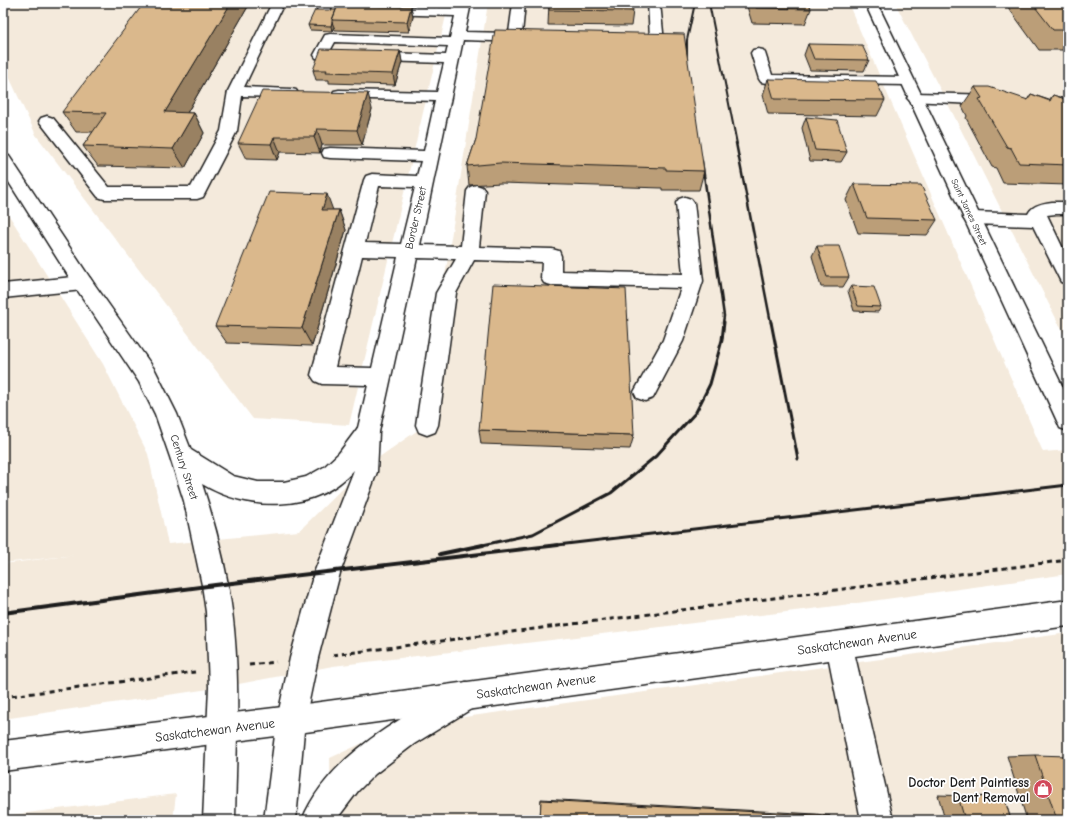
<svg xmlns="http://www.w3.org/2000/svg" width="1071" height="823" font-family="'Comic Neue',sans-serif">
	<style>
		.built { fill: #f4eadc }
		.lines { fill: none; stroke-linecap: round; stroke-linejoin: round }
		.minor-casing { stroke: #1c1c1c; stroke-width: 3 }
		.major-casing { stroke: #1c1c1c; stroke-width: 3 }
		.path { stroke: #1c1c1c; stroke-width: 3; stroke-dasharray: 5 4; stroke-linecap: butt }
		.minor { fill: #fff; fill-rule: evenodd }
		.major { fill: #fff; fill-rule: evenodd }
		.rail-far3 { stroke: #1c1c1c; stroke-width: 2 }
		.rail-far2 { stroke: #1c1c1c; stroke-width: 2.5 }
		.rail-far1 { stroke: #1c1c1c; stroke-width: 3 }
		.rail { stroke: #1c1c1c; stroke-width: 4 }
		.wall { fill: #bb9e78; stroke: #1c1c1c }
		.shaded-wall { fill: #998162; stroke: #1c1c1c }
		.building { fill: #dab88c; stroke: #1c1c1c }
		.labels { text-anchor: middle; dominant-baseline: central; stroke-width: 3.5; stroke-linejoin: round; paint-order: stroke }
		.far-street-label { font-size: 9px; fill: #1c1c1c; stroke: #fff }
		.street-label { font-size: 11px; fill: #1c1c1c; stroke: #fff }
		.near-street-label { font-size: 13px; fill: #1c1c1c; stroke: #fff }
		.near-poi-label { font-size: 13px; font-weight: bold; fill: #1c1c1c; stroke: #fff; text-anchor: end }
	</style>
	<rect width="100%" height="100%" fill="#fff"/>
	<filter id="ink" filterUnits="userSpaceOnUse"><feTurbulence type="fractalNoise" baseFrequency=".025" numOctaves="2"/><feDisplacementMap in="SourceGraphic" scale="8" xChannelSelector="R" yChannelSelector="G"/><feConvolveMatrix kernelMatrix="1 2 1 2 8 2 1 2 1" color-interpolation-filters="sRGB"/></filter>
	<g filter="url(#ink)">
		<path class="built" d="M 3,3 L 449,3 L 349,425 L 253,419 L 36,135 L 6,70 L 3,58 Z
			M 488,3 L 848,3 L 1043,452 L 1068,450 L 1068,574 L 828,607 L 333,666 L 223,687 L 3,719 L 3,564 L 75,555 L 3,563 L 3,206 L 103,364 L 148,454 L 168,544 L 299,531 L 362,469 L 421,428 Z
			M 895,3 L 1068,3 L 1068,342 L 952,112 Z
			M 1068,633 L 1068,820 L 331,820 L 330,758 L 400,726 Z
			M 176,794 L 173,820 L 3,820 L 3,816 Z"/>
		<g class="lines">
			<defs>
				<path id="minor" d="M 272,3 L 284,3 L 244,87 L 291,89 L 296,90 L 298,93 L 296,96 L 291,97 L 242,96 L 237,131 L 203,197 L 197,199 L 104,199 L 98,197 L 39,121 L 41,118 L 47,116 L 53,118 L 109,187 L 191,187 L 221,131 L 228,91 Z
					M 321,3 L 333,3 L 329,13 L 319,13 L 317,10 Z
					M 459,3 L 471,3 L 465,32 L 509,33 L 513,3 L 525,3 L 522,34 L 530,35 L 532,38 L 530,41 L 525,42 L 463,40 L 420,245 L 461,246 L 467,191 L 470,187 L 476,185 L 482,187 L 485,191 L 479,247 L 552,249 L 559,251 L 561,256 L 561,271 L 683,274 L 676,203 L 679,199 L 685,197 L 691,199 L 694,203 L 703,281 L 683,341 L 653,398 L 645,401 L 637,398 L 634,392 L 663,340 L 681,288 L 551,285 L 544,283 L 541,278 L 542,262 L 474,260 L 456,293 L 438,425 L 435,432 L 427,435 L 419,432 L 416,425 L 436,293 L 456,259 L 417,258 L 379,432 L 376,439 L 368,442 L 360,439 L 357,432 L 368,385 L 322,384 L 315,381 L 311,375 L 364,180 L 366,176 L 372,174 L 417,176 L 421,161 L 330,158 L 324,157 L 322,153 L 324,149 L 330,148 L 424,151 L 435,101 L 339,98 L 334,97 L 332,94 L 334,91 L 339,90 L 437,92 L 444,63 L 321,59 L 316,58 L 314,55 L 325,35 L 330,34 L 450,38 L 455,16 L 383,14 L 378,13 L 376,10 L 378,7 L 383,6 L 457,8 ZM 335,42 L 448,46 L 446,55 L 330,51 ZM 379,186 L 415,187 L 401,244 L 365,243 ZM 362,256 L 398,257 L 372,368 L 335,367 Z
					M 648,3 L 660,3 L 664,42 L 662,45 L 657,46 L 632,44 L 630,41 L 632,38 L 650,37 Z
					M 758,49 L 763,50 L 765,53 L 772,75 L 907,77 L 912,78 L 914,81 L 912,84 L 907,85 L 766,83 L 761,82 L 759,79 L 751,53 L 753,50 Z
					M 915,93 L 997,95 L 1002,97 L 1005,100 L 1002,103 L 997,105 L 910,101 L 907,98 L 910,95 Z
					M 1052,202 L 1068,202 L 1068,214 L 1056,214 L 1047,215 L 1068,259 L 1068,284 L 1061,282 L 1033,226 L 972,224 L 966,222 L 963,218 L 966,214 L 972,212 L 1028,214 C 1032,205 1043,203 1052,202 Z
					M 83,276 L 90,278 L 93,283 L 90,288 L 83,290 L 3,298 L 3,284 Z
					M 1068,600 L 1068,626 L 855,656 L 893,820 L 861,820 L 829,660 L 291,734 L 3,771 L 3,741 L 291,706 Z"/>
				<path id="major" d="M 865,3 L 877,3 L 1068,398 L 1068,431 L 1060,428 L 1057,421 Z
					M 3,155 L 9,156 L 90,278 L 155,370 L 177,414 L 191,450 L 233,476 L 258,482 L 284,482 L 306,477 L 324,467 L 339,453 L 360,425 L 368,422 L 376,425 L 379,432 L 377,472 L 340,573 L 318,658 L 305,720 L 296,820 L 264,820 L 277,720 L 290,658 L 314,573 L 354,470 C 316,513 248,512 202,484 C 215,523 227,570 232,611 C 241,680 236,751 235,820 L 203,820 L 209,687 L 206,612 L 202,585 L 184,501 L 170,457 L 155,414 L 139,382 L 76,288 L 3,173 Z
					M 466,682 L 476,686 L 480,696 L 476,706 L 414,744 L 375,774 L 358,791 L 336,820 L 302,820 C 329,755 399,720 456,686 Z"/>
			</defs>
			<use href="#minor" class="minor-casing"/>
			<use href="#major" class="major-casing"/>
			<path class="path" d="M 333,655 L 1068,560
				M 249,665 L 276,662
				M 3,697 L 195,672"/>
			<use href="#minor" class="minor"/>
			<use href="#major" class="major"/>
			<path class="rail-far3" d="M 709,3 L 737,144
				M 687,62 L 687,40 L 695,3"/>
			<path class="rail-far2" d="M 736,143 L 771,323
				M 702,161 L 724,316 L 723,323"/>
			<path class="rail-far1" d="M 771,322 L 798,459
				M 478,546 L 533,534 L 611,493 L 656,456 L 696,412 L 710,384 L 722,340 L 724,322
				M 549,546 L 1068,485"/>
			<path class="rail" d="M 440,554 L 483,545
				M 3,613 L 215,585 L 558,545"/>
		</g>
		<path class="wall" d="M 250,3 L 187,113 L 194,113 L 204,133 L 185,168 L 98,166 L 83,146 L 93,132 L 76,132 L 62,112 Z
			M 339,3 L 412,3 L 411,7 L 413,17 L 409,32 L 335,30 L 334,27 L 332,31 L 310,30 L 308,25 L 336,10 L 339,5 Z
			M 549,3 L 633,11 L 631,26 L 548,25 Z
			M 746,3 L 809,3 L 811,9 L 805,24 L 752,23 Z
			M 1005,3 L 1068,3 L 1068,50 L 1039,50 Z
			M 808,44 L 869,60 L 864,71 L 810,70 L 804,55 Z
			M 400,51 L 402,62 L 395,85 L 329,83 L 329,80 L 316,80 L 313,70 Z
			M 768,79 L 885,100 L 877,116 L 768,114 L 763,95 Z
			M 975,87 L 1027,100 L 1031,94 L 1049,100 L 1053,95 L 1068,100 L 1068,185 L 1003,183 L 996,168 L 992,167 L 966,118 L 967,116 L 962,106 Z
			M 372,109 L 362,145 L 322,145 L 320,153 L 280,152 L 277,160 L 246,159 L 238,143 Z
			M 806,117 L 847,152 L 841,162 L 810,161 L 802,128 Z
			M 476,139 L 704,171 L 699,190 L 662,190 L 662,188 L 501,183 L 469,185 L 467,166 Z
			M 854,184 L 937,220 L 927,235 L 858,233 L 846,200 Z
			M 333,210 L 339,210 L 346,230 L 312,346 L 227,343 L 215,326 Z
			M 817,246 L 849,277 L 843,287 L 821,287 L 812,256 Z
			M 851,286 L 881,307 L 878,312 L 854,311 L 848,291 Z
			M 479,430 L 634,435 L 630,449 L 481,444 Z
			M 1035,755 L 1068,820 L 1027,820 L 1007,756 Z
			M 938,795 L 1004,797 L 1011,820 L 945,820 Z
			M 541,799 L 816,814 L 830,816 L 540,820 Z"/>
		<path class="shaded-wall" d="M 231,3 L 250,3 L 176,132 L 165,112 Z
			M 352,3 L 357,3 L 358,6 L 354,14 Z
			M 411,7 L 413,17 L 409,32 L 407,22 Z
			M 332,22 L 334,27 L 332,31 L 331,26 Z
			M 400,51 L 402,62 L 395,85 L 393,74 Z
			M 368,93 L 372,109 L 362,145 L 357,130 Z
			M 194,113 L 204,133 L 185,168 L 173,149 Z
			M 317,129 L 322,145 L 320,153 L 314,137 Z
			M 274,137 L 280,152 L 277,160 L 271,144 Z
			M 327,194 L 334,213 L 322,210 Z
			M 339,210 L 346,230 L 312,346 L 302,328 Z"/>
		<path class="building" d="M 144,3 L 231,3 L 165,112 L 194,113 L 173,149 L 83,146 L 106,113 L 62,112 Z
			M 549,3 L 632,3 L 633,11 L 549,10 Z
			M 755,3 L 809,3 L 811,9 L 756,8 Z
			M 1032,3 L 1068,3 L 1068,30 L 1053,30 Z
			M 338,5 L 411,7 L 407,22 L 332,20 Z
			M 315,10 L 336,10 L 332,20 L 332,22 L 331,26 L 308,25 Z
			M 495,30 L 684,34 L 704,171 L 666,170 L 666,168 L 500,163 L 467,166 L 476,139 Z
			M 808,44 L 862,45 L 869,60 L 814,59 Z
			M 321,49 L 400,51 L 393,74 L 326,72 L 327,70 L 313,70 Z
			M 768,79 L 876,81 L 885,100 L 774,99 Z
			M 975,87 L 989,87 L 1028,100 L 1031,94 L 1050,101 L 1053,95 L 1068,100 L 1068,165 L 1019,163 L 1011,148 L 1007,147 L 979,99 L 982,98 Z
			M 262,91 L 368,93 L 357,130 L 317,129 L 314,137 L 274,137 L 271,144 L 238,143 Z
			M 806,117 L 837,120 L 847,152 L 815,150 Z
			M 854,184 L 921,185 L 937,220 L 867,218 Z
			M 269,192 L 327,194 L 322,210 L 339,210 L 302,328 L 215,326 Z
			M 817,246 L 839,246 L 849,277 L 827,277 Z
			M 493,284 L 626,289 L 634,435 L 479,430 Z
			M 851,286 L 874,287 L 881,307 L 858,306 Z
			M 1035,755 L 1068,756 L 1068,820 L 1057,820 Z
			M 958,796 L 1004,797 L 1011,820 L 965,820 Z
			M 541,800 L 830,816 L 831,820 L 540,820 Z"/>
	</g>
	<defs>
		<symbol id="shop-disc" viewBox="-11 -11 22 22"><circle r="9.5" fill="#d1495b" stroke="#fff"/><path d="M-5-2.5h2.3a2.7 3.5 0 0 1 5.4 0H5L5.5 6h-11ZM-1.5-2.5h3a1.5 2.3 0 0 0-3 0Z" fill="#fff"/></symbol>
	</defs>
	<g fill-rule="evenodd">
		<use href="#shop-disc" x="1032" y="778" width="22" height="22"/>
	</g>
	<g class="labels">
		<g class="far-street-label">
			<text transform="translate(969 212) rotate(65)">Saint James Street</text>
		</g>
		<g class="street-label">
			<text transform="translate(416 218) rotate(-77)">Border Street</text>
			<text transform="translate(184 467) rotate(72)">Century Street</text>
		</g>
		<g class="near-street-label">
			<text transform="translate(857 642) rotate(-8)">Saskatchewan Avenue</text>
			<text transform="translate(536 686) rotate(-8)">Saskatchewan Avenue</text>
			<text transform="translate(215 730) rotate(-7)">Saskatchewan Avenue</text>
		</g>
		<g class="near-poi-label">
			<text x="1029" y="782">Doctor Dent Paintless<tspan x="1029" dy="15">Dent Removal</tspan></text>
		</g>
	</g>
	<rect width="1071" height="823" fill="none" stroke="#fff" stroke-width="16"/>
	<rect x="8" y="8" width="1055" height="807" fill="none" stroke="#1c1c1c" stroke-width="1.5" filter="url(#ink)"/>
</svg>
